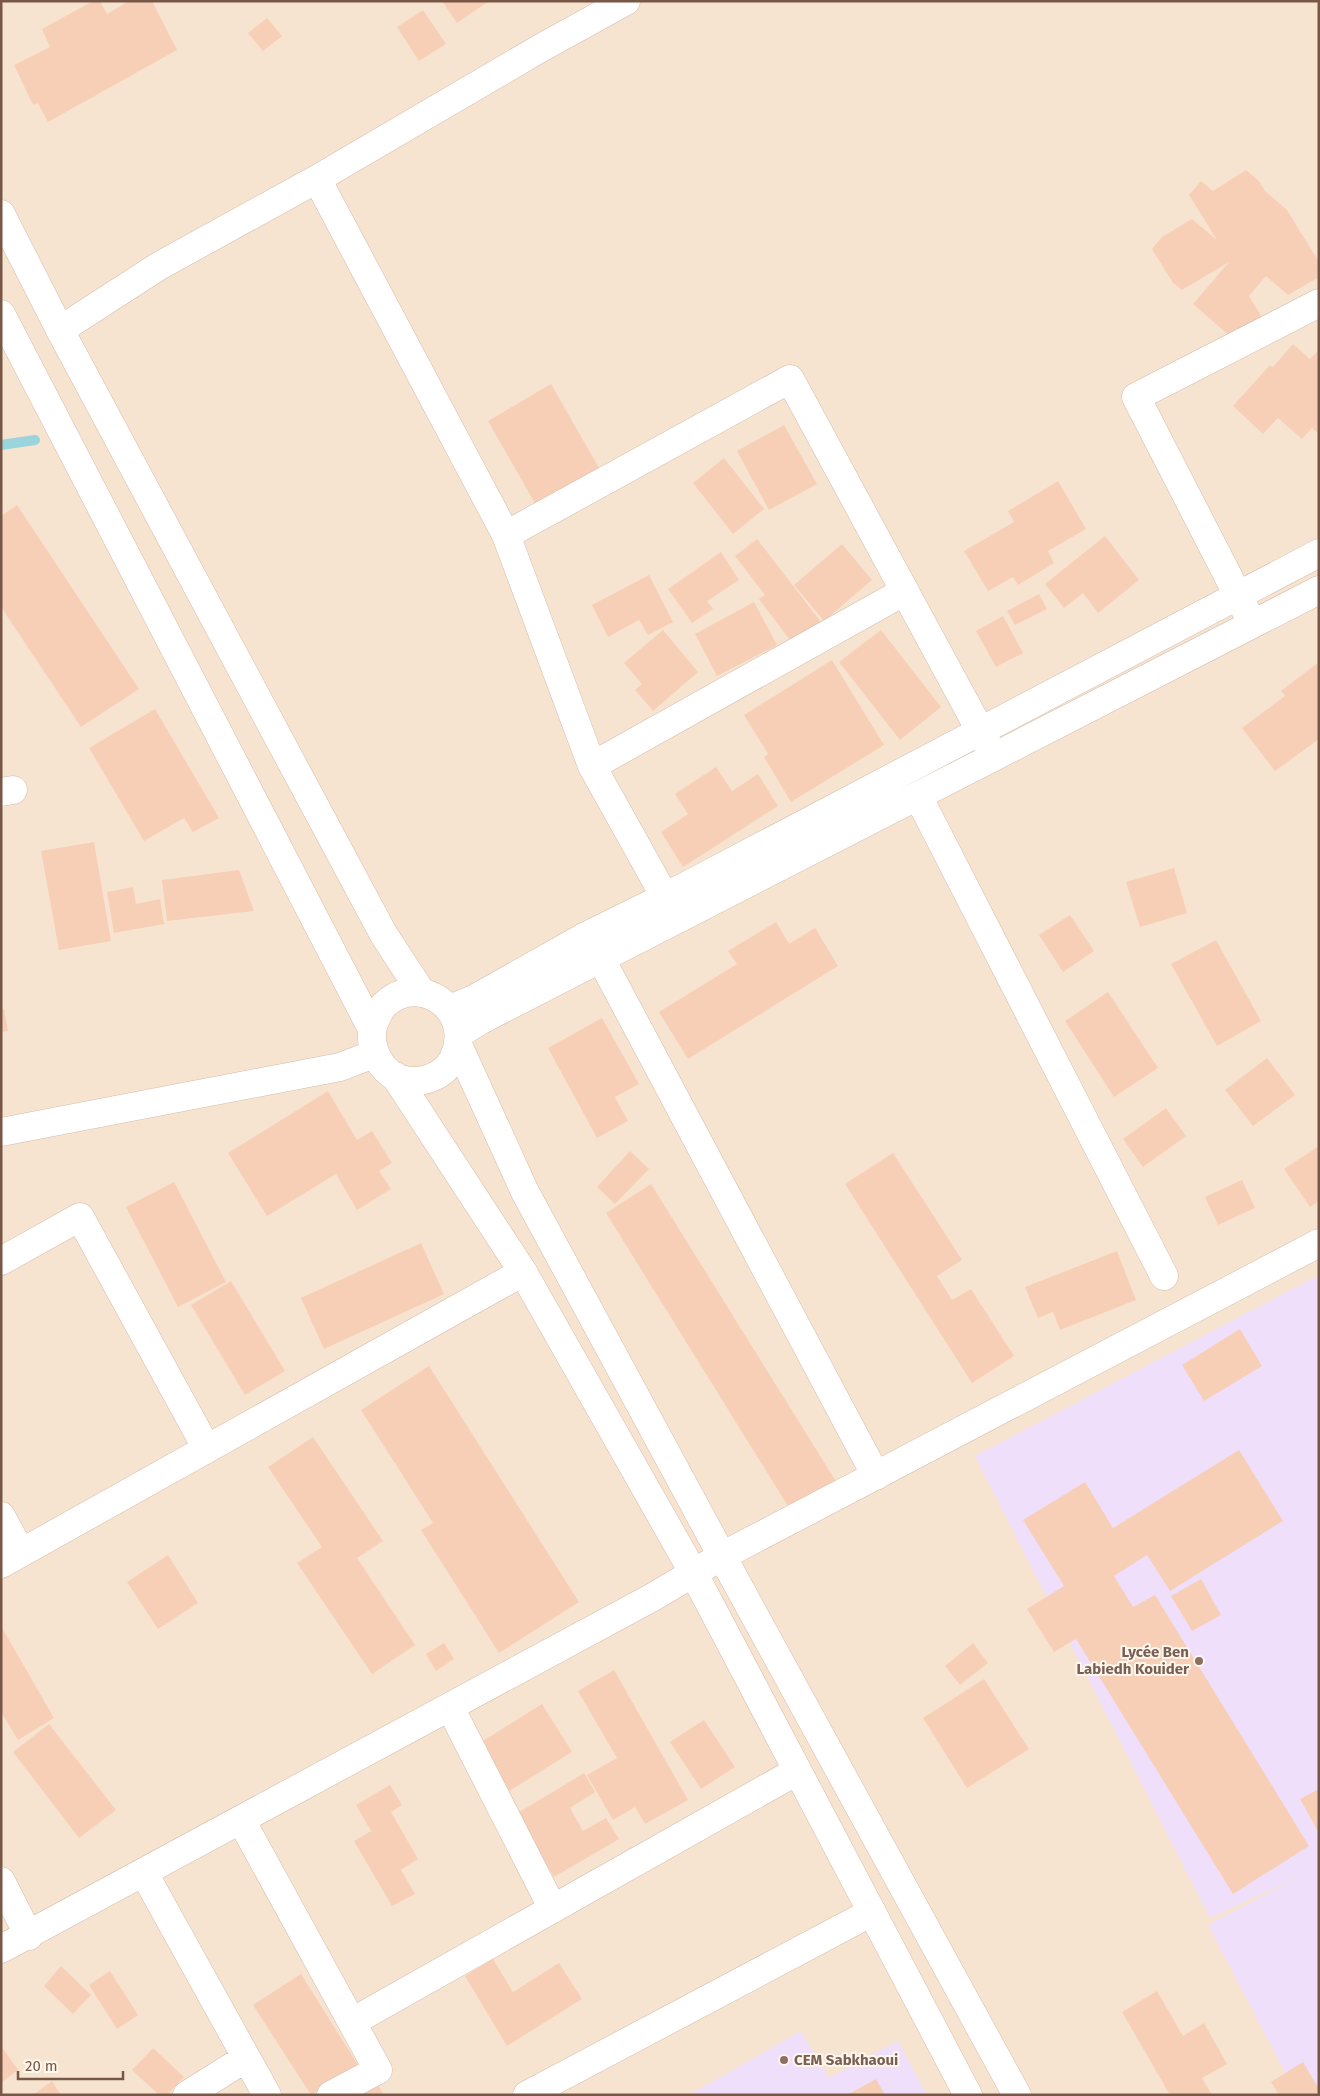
<svg xmlns="http://www.w3.org/2000/svg" width="1320" height="2096" font-family="'Fira Sans',sans-serif">
	<style>
		.residential { fill: #f7e4d0 }
		.education { fill: #f0dffb }
		.lines { fill: none; stroke-linecap: round; stroke-linejoin: round }
		.stream { stroke: #9ad4dd; stroke-width: 10 }
		.building { fill: #f7cfb7 }
		.minor-casing { stroke: #d3bcaa; stroke-width: 29 }
		.tertiary-casing { stroke: #d3bcaa; stroke-width: 29 }
		.secondary-casing { stroke: #d7bba7; stroke-width: 29 }
		.minor { stroke: #fff; stroke-width: 28 }
		.tertiary { stroke: #fff; stroke-width: 28 }
		.secondary { stroke: #fff; stroke-width: 28 }
		.education-dot { fill: #8d6e63; stroke: #fff7eb; stroke-width: 2 }
		.labels { text-anchor: middle; dominant-baseline: central; stroke-width: 4; stroke-linejoin: round; paint-order: stroke }
		.education-label { font-size: 15px; font-weight: bold; fill: #785e54; stroke: #fff7eb; text-anchor: end }
	</style>
	<rect width="100%" height="100%" fill="#fef3e2"/>
	<path class="residential" d="M 1,1 L 1319,1 L 1319,2095 L 1,2095 Z"/>
	<path class="education" d="M 1319,1275 L 1319,2095 L 1297,2095 L 1208,1925 L 1302,1875 L 1210,1918 L 975,1456 Z
		M 801,2031 L 829,2078 L 898,2041 L 927,2095 L 689,2095 Z"/>
	<g class="lines">
		<path class="stream" d="M 1,445 L 35,440"/>
	</g>
	<path class="building" d="M 93,1 L 100,1 L 107,14 L 129,1 L 152,1 L 177,50 L 48,122 L 38,103 L 33,105 L 14,65 L 50,47 L 42,29 Z
		M 442,1 L 489,1 L 457,23 Z
		M 423,10 L 446,44 L 419,61 L 397,27 Z
		M 267,18 L 282,36 L 263,51 L 248,33 Z
		M 1246,170 L 1259,181 L 1265,191 L 1287,210 L 1319,262 L 1319,277 L 1288,295 L 1266,276 L 1249,296 L 1263,319 L 1232,338 L 1193,304 L 1229,262 L 1182,290 L 1173,283 L 1152,249 L 1162,237 L 1192,219 L 1217,240 L 1189,195 L 1201,181 L 1213,191 Z
		M 1293,344 L 1310,359 L 1319,350 L 1319,434 L 1312,428 L 1302,439 L 1278,418 L 1263,434 L 1233,406 L 1270,365 L 1273,367 Z
		M 551,384 L 603,475 L 540,512 L 488,421 Z
		M 784,425 L 817,484 L 769,510 L 737,451 Z
		M 724,458 L 764,509 L 733,534 L 693,483 Z
		M 1058,481 L 1086,529 L 1048,551 L 1054,563 L 1018,585 L 1013,577 L 988,591 L 964,551 L 1014,522 L 1008,511 Z
		M 17,505 L 139,689 L 81,727 L 1,607 L 1,516 Z
		M 1105,536 L 1139,580 L 1098,613 L 1083,593 L 1064,608 L 1045,584 Z
		M 757,539 L 821,622 L 793,644 L 759,599 L 765,595 L 735,556 Z
		M 842,544 L 872,580 L 824,621 L 794,585 Z
		M 721,552 L 739,580 L 707,601 L 713,609 L 692,623 L 668,589 Z
		M 649,575 L 673,622 L 648,635 L 639,620 L 608,637 L 592,605 Z
		M 1039,594 L 1047,609 L 1015,625 L 1007,611 Z
		M 754,602 L 777,645 L 717,676 L 695,634 Z
		M 1003,616 L 1023,653 L 996,667 L 976,631 Z
		M 663,630 L 698,672 L 653,711 L 635,690 L 642,684 L 624,663 Z
		M 881,630 L 941,707 L 900,740 L 839,662 Z
		M 832,660 L 884,745 L 791,802 L 764,757 L 768,754 L 744,715 Z
		M 1319,662 L 1319,739 L 1275,771 L 1242,728 L 1285,696 L 1281,691 Z
		M 155,709 L 219,818 L 193,832 L 184,818 L 144,841 L 89,748 Z
		M 716,767 L 732,791 L 758,774 L 778,806 L 683,867 L 661,832 L 688,814 L 675,794 Z
		M 94,842 L 111,941 L 59,950 L 41,851 Z
		M 1174,868 L 1187,913 L 1140,927 L 1126,882 Z
		M 239,870 L 254,911 L 167,921 L 162,880 Z
		M 133,887 L 136,904 L 160,899 L 164,924 L 114,933 L 107,892 Z
		M 1070,915 L 1094,951 L 1063,972 L 1039,935 Z
		M 776,922 L 789,944 L 815,928 L 838,966 L 688,1059 L 659,1012 L 737,964 L 728,951 Z
		M 1216,940 L 1261,1021 L 1217,1046 L 1171,964 Z
		M 1108,992 L 1158,1068 L 1114,1097 L 1065,1021 Z
		M 1,1009 L 4,1009 L 8,1031 L 1,1032 Z
		M 602,1018 L 639,1084 L 615,1097 L 628,1121 L 597,1138 L 548,1048 Z
		M 1267,1058 L 1295,1095 L 1253,1126 L 1225,1090 Z
		M 328,1091 L 357,1140 L 372,1131 L 392,1163 L 379,1171 L 391,1189 L 357,1210 L 336,1174 L 267,1216 L 228,1153 Z
		M 1166,1108 L 1186,1136 L 1143,1167 L 1123,1139 Z
		M 1319,1146 L 1319,1201 L 1310,1207 L 1284,1169 Z
		M 630,1151 L 649,1169 L 615,1204 L 597,1187 Z
		M 893,1153 L 962,1260 L 937,1276 L 952,1300 L 971,1289 L 1014,1356 L 972,1383 L 845,1184 Z
		M 1242,1180 L 1255,1208 L 1218,1225 L 1205,1197 Z
		M 174,1182 L 226,1282 L 178,1307 L 126,1207 Z
		M 651,1184 L 837,1483 L 791,1511 L 606,1213 Z
		M 421,1243 L 444,1294 L 324,1349 L 301,1298 Z
		M 1117,1251 L 1136,1300 L 1060,1330 L 1053,1312 L 1038,1318 L 1025,1287 Z
		M 231,1281 L 285,1371 L 245,1395 L 191,1305 Z
		M 1240,1329 L 1262,1366 L 1204,1401 L 1182,1365 Z
		M 429,1366 L 579,1602 L 499,1653 L 421,1530 L 433,1523 L 361,1410 Z
		M 313,1437 L 383,1541 L 357,1558 L 415,1645 L 372,1674 L 297,1563 L 322,1547 L 268,1467 Z
		M 1239,1450 L 1283,1521 L 1170,1591 L 1147,1555 L 1114,1576 L 1133,1607 L 1155,1595 L 1309,1846 L 1233,1894 L 1076,1639 L 1054,1652 L 1027,1609 L 1064,1586 L 1023,1520 L 1085,1482 L 1113,1528 Z
		M 168,1555 L 198,1603 L 158,1629 L 127,1582 Z
		M 1201,1579 L 1221,1615 L 1192,1631 L 1171,1596 Z
		M 1,1626 L 54,1718 L 18,1740 L 1,1712 Z
		M 444,1643 L 454,1659 L 436,1671 L 426,1654 Z
		M 973,1643 L 988,1663 L 960,1685 L 945,1666 Z
		M 614,1670 L 688,1800 L 645,1824 L 635,1807 L 613,1820 L 587,1775 L 617,1758 L 578,1691 Z
		M 984,1679 L 1029,1749 L 967,1788 L 923,1718 Z
		M 542,1704 L 572,1752 L 506,1793 L 475,1746 Z
		M 704,1720 L 735,1767 L 701,1789 L 670,1742 Z
		M 49,1724 L 116,1810 L 79,1838 L 13,1752 Z
		M 584,1773 L 595,1792 L 570,1808 L 583,1831 L 606,1818 L 619,1839 L 554,1877 L 516,1814 Z
		M 390,1785 L 402,1805 L 391,1812 L 418,1859 L 401,1870 L 415,1894 L 392,1906 L 354,1841 L 371,1831 L 356,1805 Z
		M 1319,1789 L 1319,1833 L 1300,1799 Z
		M 493,1959 L 513,1992 L 559,1963 L 582,1999 L 507,2046 L 465,1976 Z
		M 61,1966 L 91,1995 L 73,2014 L 44,1986 Z
		M 110,1971 L 138,2015 L 117,2029 L 89,1985 Z
		M 301,1974 L 358,2065 L 311,2095 L 253,2005 Z
		M 1157,1991 L 1183,2036 L 1204,2023 L 1227,2064 L 1202,2078 L 1212,2095 L 1170,2095 L 1122,2012 Z
		M 1,2046 L 18,2070 L 1,2083 Z
		M 153,2048 L 184,2077 L 167,2095 L 159,2095 L 132,2070 Z
		M 1303,2062 L 1319,2089 L 1319,2095 L 1279,2095 L 1271,2082 Z
		M 876,2079 L 885,2095 L 847,2095 Z
		M 52,2081 L 61,2095 L 33,2095 Z
		M 377,2084 L 384,2095 L 359,2095 Z"/>
	<g class="lines">
		<defs>
			<path id="minor" d="M 317,179 L 506,535 L 592,766 L 665,897
				M 60,330 L 159,266 L 317,179 L 539,49 L 626,1
				M 506,535 L 790,379 L 989,747
				M 1247,613 L 1136,397 L 1319,303
				M 592,766 L 905,591
				M 1,792 L 13,790
				M 918,796 L 1164,1276
				M 591,944 L 601,959 L 876,1476
				M 450,1009 L 474,999 L 586,936 L 665,897 L 1319,553
				M 460,1033 L 481,1020 L 1319,590
				M 1,1261 L 80,1217 L 207,1449
				M 1,1516 L 21,1553
				M 1,1564 L 523,1272
				M 450,1707 L 553,1909
				M 241,1820 L 378,2070 L 331,2095
				M 144,1873 L 267,2095
				M 1,1881 L 29,1936
				M 1,1949 L 653,1597 L 722,1556 L 1319,1243
				M 352,2022 L 797,1771
				M 187,2095 L 246,2058
				M 527,2095 L 872,1912"/>
			<path id="tertiary" d="M 1,1132 L 340,1067 L 374,1054"/>
			<path id="secondary" d="M 1,214 L 60,330 L 384,935 L 422,993
				M 1,314 L 372,1029 C 370,1056 387,1083 417,1081 C 432,1080 448,1071 454,1057 C 475,1010 419,971 384,1005 C 378,1012 375,1021 372,1029
				M 459,1047 L 525,1192 L 722,1556 L 1017,2095
				M 395,1076 L 523,1272 L 693,1572 L 968,2095"/>
		</defs>
		<use href="#minor" class="minor-casing"/>
		<use href="#tertiary" class="tertiary-casing"/>
		<use href="#secondary" class="secondary-casing"/>
		<use href="#minor" class="minor"/>
		<use href="#tertiary" class="tertiary"/>
		<use href="#secondary" class="secondary"/>
	</g>
	<g class="education-dot">
		<circle cx="1199" cy="1661" r="5"/>
		<circle cx="784" cy="2060" r="5"/>
	</g>
	<g class="labels">
		<g class="education-label">
			<text x="1189" y="1652">Lycée Ben<tspan x="1189" dy="17">Labiedh Kouider</tspan></text>
			<text x="794" y="2060" text-anchor="start">CEM Sabkhaoui</text>
		</g>
	</g>
	<rect width="1320" height="2096" fill="none" stroke="#795746" stroke-width="5"/>
	<path d="M18 2071v8h105v-8" fill="none" stroke="#795746" stroke-width="2.5"/>
	<text x="25" y="2071" font-size="15" fill="#795746" stroke="#fff7eb" stroke-width="4" paint-order="stroke">20 m</text>
</svg>
